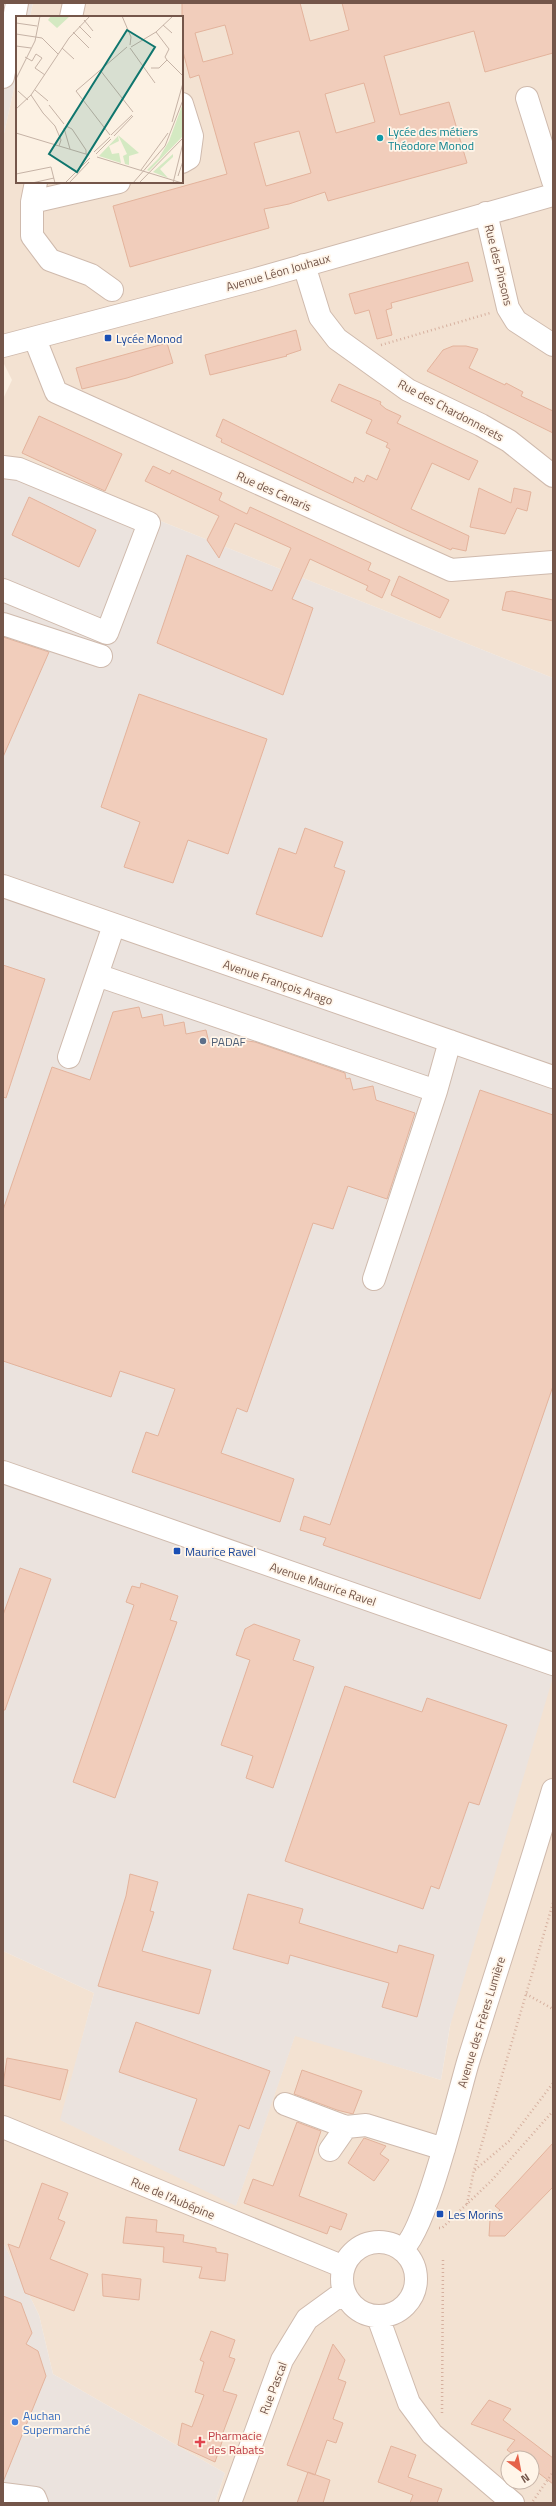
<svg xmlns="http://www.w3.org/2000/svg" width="556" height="2506" font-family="'Titillium Web',sans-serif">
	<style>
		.residential { fill: #f3e2d2; fill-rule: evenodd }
		.industrial { fill: #ebe3de }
		.building { fill: #f1cdbb; stroke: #e3b39c; fill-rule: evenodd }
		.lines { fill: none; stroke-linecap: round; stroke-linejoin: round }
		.minor-casing { stroke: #cfbaad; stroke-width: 24 }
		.path { stroke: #d6b09f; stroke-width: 2.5; stroke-dasharray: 1 3; stroke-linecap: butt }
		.minor { stroke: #fff; stroke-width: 22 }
		.culture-dot { fill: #0f9aa8; stroke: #fff5e9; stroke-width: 1.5 }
		.transit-dot { fill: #1a4fb4; stroke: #fff5e9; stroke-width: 1.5 }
		.service-dot { fill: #5c6f8a; stroke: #fff5e9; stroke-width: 1.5 }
		.shop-dot { fill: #3f7fe0; stroke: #fff5e9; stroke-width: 1.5 }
		.health-dot { fill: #e0444e; stroke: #fff5e9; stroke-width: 1.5 }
		.labels { text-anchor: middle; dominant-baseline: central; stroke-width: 3.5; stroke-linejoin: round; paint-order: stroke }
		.culture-label { font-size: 12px; fill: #0d838f; stroke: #fff5e9; text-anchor: start }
		.street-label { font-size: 12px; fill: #74564a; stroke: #fff5e9 }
		.transit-label { font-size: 12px; fill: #164399; stroke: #fff5e9; text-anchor: start }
		.service-label { font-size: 12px; fill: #4e5e75; stroke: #fff5e9; text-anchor: start }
		.shop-label { font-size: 12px; fill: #366cbe; stroke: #fff5e9; text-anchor: start }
		.health-label { font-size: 12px; fill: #be3a42; stroke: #fff5e9; text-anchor: start }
		.inset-road { fill: none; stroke: #c6b3a6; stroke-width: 1 }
		.view { fill: #0f766e; fill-opacity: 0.15; stroke: #0f766e; stroke-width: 2 }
		.inset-edge { fill: none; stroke: #74564a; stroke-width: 2 }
	</style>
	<rect width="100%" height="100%" fill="#fcf1e3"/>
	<path class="residential" d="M 33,3 L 553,3 L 553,678 L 3,458 L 3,399 L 12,380 L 3,362 L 3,138 L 17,75 L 17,182 L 182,182 L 182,17 L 30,17 Z
		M 553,1636 L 553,2503 L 215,2503 L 225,2473 L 53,2374 L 39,2315 L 3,2242 L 3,1951 L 94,1993 L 61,2120 L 236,2205 L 295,2035 L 441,2080 L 493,1771 ZM 508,2458 L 532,2458 L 532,2482 L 508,2482 Z"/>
	<path class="industrial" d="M 3,3 L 33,3 L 30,17 L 17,17 L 17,75 L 3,138 Z
		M 3,458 L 553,678 L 553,1677 L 450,2026 L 441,2080 L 295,2036 L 236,2206 L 60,2120 L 94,1993 L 3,1951 Z
		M 3,2242 L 39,2315 L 53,2374 L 225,2473 L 215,2503 L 3,2503 Z"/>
	<path class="building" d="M 182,3 L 300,3 L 310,41 L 349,30 L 342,3 L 553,3 L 553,53 L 485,72 L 474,31 L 384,56 L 400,115 L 449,102 L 467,163 L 328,201 L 325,192 L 289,204 L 264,209 L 269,228 L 130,267 L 113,206 L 227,174 L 199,75 L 190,78 L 182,48 ZM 225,25 L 233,54 L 203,62 L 195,33 ZM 364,83 L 375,122 L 336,133 L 325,94 ZM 299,131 L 311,173 L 266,186 L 254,143 Z
		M 468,262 L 473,281 L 391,303 L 392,308 L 386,310 L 392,335 L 377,339 L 369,310 L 355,314 L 349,294 Z
		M 296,330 L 301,350 L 286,355 L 287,356 L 210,375 L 205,355 Z
		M 167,343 L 173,363 L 127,378 L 82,389 L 76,368 Z
		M 466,346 L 478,349 L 469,368 L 505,385 L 506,383 L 523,392 L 521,396 L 553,411 L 553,433 L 427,371 L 443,350 L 453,346 Z
		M 339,384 L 381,402 L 380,404 L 386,409 L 401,416 L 397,423 L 478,461 L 469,480 L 432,463 L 411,509 L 469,536 L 466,551 L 452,548 L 451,550 L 402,528 L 221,442 L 222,439 L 216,436 L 223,419 L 353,483 L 355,477 L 364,482 L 367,475 L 377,480 L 390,449 L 386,447 L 388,443 L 366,433 L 372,420 L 331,401 Z
		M 39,416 L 122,454 L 105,491 L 22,453 Z
		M 153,466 L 170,474 L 172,470 L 222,493 L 219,500 L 247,514 L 250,507 L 371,563 L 368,570 L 390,580 L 382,598 L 366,590 L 368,586 L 310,559 L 292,599 L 313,608 L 283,695 L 157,643 L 187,555 L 272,591 L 291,548 L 235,523 L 219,558 L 207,540 L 219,516 L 145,481 Z
		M 479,488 L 511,503 L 514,488 L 531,492 L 527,511 L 517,508 L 505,534 L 470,527 Z
		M 29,497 L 96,530 L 79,567 L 12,535 Z
		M 399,576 L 449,600 L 440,618 L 391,595 Z
		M 512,591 L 553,600 L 553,621 L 502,610 L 506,592 Z
		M 3,637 L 49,652 L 3,757 Z
		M 139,694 L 267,739 L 228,854 L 188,840 L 173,883 L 124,867 L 140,822 L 101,807 Z
		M 305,828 L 343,842 L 334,867 L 345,871 L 322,937 L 256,914 L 279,848 L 296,854 Z
		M 3,965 L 45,979 L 6,1098 L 3,1097 Z
		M 139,1007 L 142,1018 L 162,1014 L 164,1026 L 184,1022 L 186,1034 L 206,1030 L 209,1043 L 240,1040 L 255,1042 L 345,1073 L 346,1079 L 350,1078 L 353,1090 L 373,1086 L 376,1100 L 415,1113 L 387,1199 L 348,1186 L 333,1229 L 313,1223 L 247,1412 L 237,1408 L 221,1453 L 294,1479 L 280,1522 L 132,1472 L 146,1432 L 158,1436 L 175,1389 L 120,1371 L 111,1397 L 3,1361 L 3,1210 L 52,1067 L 90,1080 L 113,1012 Z
		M 480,1090 L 553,1115 L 553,1386 L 480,1599 L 323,1545 L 326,1538 L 300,1530 L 304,1516 L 330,1525 Z
		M 20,1568 L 51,1579 L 5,1710 L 3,1710 L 3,1615 Z
		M 141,1583 L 178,1596 L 170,1620 L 177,1622 L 115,1798 L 73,1782 L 134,1605 L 126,1602 L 132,1586 L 140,1588 Z
		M 254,1624 L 300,1640 L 293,1660 L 314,1667 L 273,1788 L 246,1778 L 253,1756 L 221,1745 L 250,1660 L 236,1655 L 245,1629 Z
		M 345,1686 L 422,1712 L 427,1698 L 507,1725 L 479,1805 L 469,1802 L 439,1889 L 431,1886 L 423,1909 L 285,1861 Z
		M 130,1874 L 158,1882 L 150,1911 L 154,1912 L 142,1951 L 211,1970 L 199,2014 L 98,1986 L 126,1896 Z
		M 248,1894 L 303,1909 L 299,1923 L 397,1953 L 399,1945 L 434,1955 L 417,2017 L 382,2007 L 389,1983 L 290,1955 L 288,1964 L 233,1949 Z
		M 136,2022 L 270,2071 L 249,2129 L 239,2125 L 224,2166 L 179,2150 L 197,2099 L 119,2072 Z
		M 7,2058 L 68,2070 L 60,2100 L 3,2085 Z
		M 302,2070 L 362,2091 L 353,2114 L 337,2110 L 294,2094 Z
		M 297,2122 L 321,2131 L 299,2196 L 347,2214 L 341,2230 L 330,2226 L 327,2234 L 244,2203 L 253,2179 L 273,2186 Z
		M 364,2138 L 386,2146 L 380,2154 L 389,2160 L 374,2181 L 348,2163 Z
		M 553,2143 L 553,2187 L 505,2236 L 489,2236 L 490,2220 L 500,2210 L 495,2206 Z
		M 42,2183 L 68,2193 L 58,2219 L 65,2222 L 50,2259 L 88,2274 L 74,2311 L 25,2293 L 8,2244 L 19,2248 Z
		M 126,2217 L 157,2220 L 156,2232 L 184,2235 L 183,2242 L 216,2248 L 216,2252 L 228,2254 L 225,2281 L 199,2278 L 202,2267 L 163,2262 L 164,2247 L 123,2243 Z
		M 102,2274 L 141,2279 L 139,2300 L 103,2296 Z
		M 3,2296 L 21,2303 L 32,2333 L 26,2344 L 38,2351 L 46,2376 L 3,2482 Z
		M 211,2331 L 235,2340 L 229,2357 L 235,2359 L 223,2391 L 237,2395 L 221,2438 L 223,2439 L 215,2462 L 178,2445 L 182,2423 L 192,2427 L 204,2395 L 195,2392 L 204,2362 L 200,2360 Z
		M 333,2344 L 345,2360 L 338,2379 L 346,2382 L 333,2419 L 343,2423 L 336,2443 L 327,2440 L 315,2475 L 287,2465 Z
		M 489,2400 L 511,2409 L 503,2420 L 553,2458 L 553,2484 L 532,2468 L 532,2458 L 518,2458 L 507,2450 L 515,2440 L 471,2424 Z
		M 391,2446 L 416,2455 L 408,2477 L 442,2489 L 437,2503 L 410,2503 L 413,2495 L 378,2482 Z
		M 308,2472 L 330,2480 L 323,2503 L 297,2503 Z"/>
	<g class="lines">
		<defs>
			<path id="minor" d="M 71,17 L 74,3
				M 3,77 L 17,3
				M 527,98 L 553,181
				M 182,104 L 192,136 L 189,158 L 182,162
				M 36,182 L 32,202 L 32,236 L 50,260 L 91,275 L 112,290
				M 32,202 L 119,182
				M 486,213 L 508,308 L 516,321 L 553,345
				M 304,265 L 320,317 L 337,339 L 408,390 L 481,425 L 509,441 L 553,476
				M 35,339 L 56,392 L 451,570 L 553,562
				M 3,346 L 253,280 L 553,195
				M 3,467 L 19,469 L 149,523 L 107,633 L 3,590
				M 3,624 L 101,656
				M 3,886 L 553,1077
				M 97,975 L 436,1091 L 450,1041
				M 69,1057 L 114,925
				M 374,1279 L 436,1091
				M 3,1472 L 553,1664
				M 285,2104 L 346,2127
				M 3,2127 L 344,2267
				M 330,2150 L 346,2127 L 366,2125 L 444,2149
				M342 2279a37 37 0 1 1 74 0a37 37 0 1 1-74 0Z
				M 402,2249 C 425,2234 458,2096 468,2062 C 496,1972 526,1881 553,1790
				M 378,2317 L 409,2403 L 432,2434 L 513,2503
				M 3,2494 L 35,2498 L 37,2503
				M 230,2503 L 282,2360 L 307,2319 L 344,2292"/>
		</defs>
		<use href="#minor" class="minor-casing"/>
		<path class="path" d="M 381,345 L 490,313
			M 526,1994 L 553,2009
			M 475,2170 L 509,2141 L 553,2083
			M 467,2204 L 474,2170 L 553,1903
			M 439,2228 L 442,2228 L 492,2180 L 553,2111
			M 442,2413 L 443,2259
			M 533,2501 L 553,2472"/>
		<use href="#minor" class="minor"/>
	</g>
	<circle class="culture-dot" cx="380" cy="138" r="4"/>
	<g class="transit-dot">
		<rect x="104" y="334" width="8" height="8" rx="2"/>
		<rect x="173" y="1547" width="8" height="8" rx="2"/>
		<rect x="436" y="2210" width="8" height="8" rx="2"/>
	</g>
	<circle class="service-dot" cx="203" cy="1041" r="4"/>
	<circle class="shop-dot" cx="15" cy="2422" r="4"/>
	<path class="health-dot" d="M198 2436h4v4h4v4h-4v4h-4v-4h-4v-4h4z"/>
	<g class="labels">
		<g class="culture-label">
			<text x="388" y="131">Lycée des métiers<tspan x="388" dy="14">Théodore Monod</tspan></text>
		</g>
		<g class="street-label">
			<text transform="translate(499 265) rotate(76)">Rue des Pinsons</text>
			<text transform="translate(278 272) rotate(-16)">Avenue Léon Jouhaux</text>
			<text transform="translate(451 410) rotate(28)">Rue des Chardonnerets</text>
			<text transform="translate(274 491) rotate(24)">Rue des Canaris</text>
			<text transform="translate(278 982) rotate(19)">Avenue François Arago</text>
			<text transform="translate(323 1584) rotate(19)">Avenue Maurice Ravel</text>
			<text transform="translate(481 2022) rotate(-73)">Avenue des Frères Lumière</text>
			<text transform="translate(173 2198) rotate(23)">Rue de l'Aubépine</text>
			<text transform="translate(273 2388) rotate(-69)">Rue Pascal</text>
		</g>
		<g class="transit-label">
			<text x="116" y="338">Lycée Monod</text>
			<text x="185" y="1551">Maurice Ravel</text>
			<text x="448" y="2214">Les Morins</text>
		</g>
		<g class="service-label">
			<text x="211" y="1041">PADAF</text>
		</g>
		<g class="shop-label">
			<text x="23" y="2415">Auchan<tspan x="23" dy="14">Supermarché</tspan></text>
		</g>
		<g class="health-label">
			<text x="208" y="2435">Pharmacie<tspan x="208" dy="14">des Rabats</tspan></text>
		</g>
	</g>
	<g transform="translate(16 16)">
		<rect width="167" height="167" fill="#fcf1e3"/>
		<path d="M 35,0 L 54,0 L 41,12 L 32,4 ZM 167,87 L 167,120 L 133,155 L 131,154 L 143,142 L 153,125 ZM 102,119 L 123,137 L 113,140 L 113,149 L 109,148 L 107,140 L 111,138 ZM 102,120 L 103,125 L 93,130 L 96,138 L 103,137 L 105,147 L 83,140 ZM 157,138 L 157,141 L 144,153 L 152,162 L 137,156 Z" fill="#d4e9c2"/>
		<path class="inset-road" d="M 106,0 L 115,21 L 114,29M 68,4 L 77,15M 0,7 L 21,10M 147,9 L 156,17M 63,10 L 75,22M 57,16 L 73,32M 140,16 L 153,33 L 149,41 L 151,44M 0,18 L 26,22 L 42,38M 0,30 L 15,32M 115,31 L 140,16 L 157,0M 46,32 L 58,43M 114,32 L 139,67M 9,41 L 16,45 L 20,38 L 26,42 L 19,52 L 29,59M 151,44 L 167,60M 135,52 L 143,52 L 151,44M 84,54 L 117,96M 0,63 L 19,25 L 24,0M 19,74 L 32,85M 2,75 L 12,84M 15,79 L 27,97 L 39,110 L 45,124 L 43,130M 33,89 L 48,108M 0,93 L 15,79 L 53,22 L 74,0M 156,106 L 167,67M 50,110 L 56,113 L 70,134 L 70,138M 48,112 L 54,133M 0,117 L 73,139M 94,119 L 60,75 L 111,31M 95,119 L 116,99M 98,120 L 117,100M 78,136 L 94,121M 80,138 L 95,123M 81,141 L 166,167M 125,154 L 152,117M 0,158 L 35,151 L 39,167M 162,160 L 167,145M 16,167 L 38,162M 49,167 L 74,142M 53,167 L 73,146M 117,167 L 149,130 L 167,84M 123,167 L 167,122M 157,167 L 167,127"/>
		<path class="view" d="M 111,14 L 139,31 L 61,156 L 33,138 Z"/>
		<rect width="167" height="167" class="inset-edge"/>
	</g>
	<rect width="556" height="2506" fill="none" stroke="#74564a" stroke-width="8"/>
	<g transform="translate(520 2470) rotate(148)"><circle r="19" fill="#fff5e9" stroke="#c7b5a9"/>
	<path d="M0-3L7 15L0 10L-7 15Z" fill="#e5624a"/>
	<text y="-6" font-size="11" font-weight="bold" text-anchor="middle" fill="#74564a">N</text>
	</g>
</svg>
